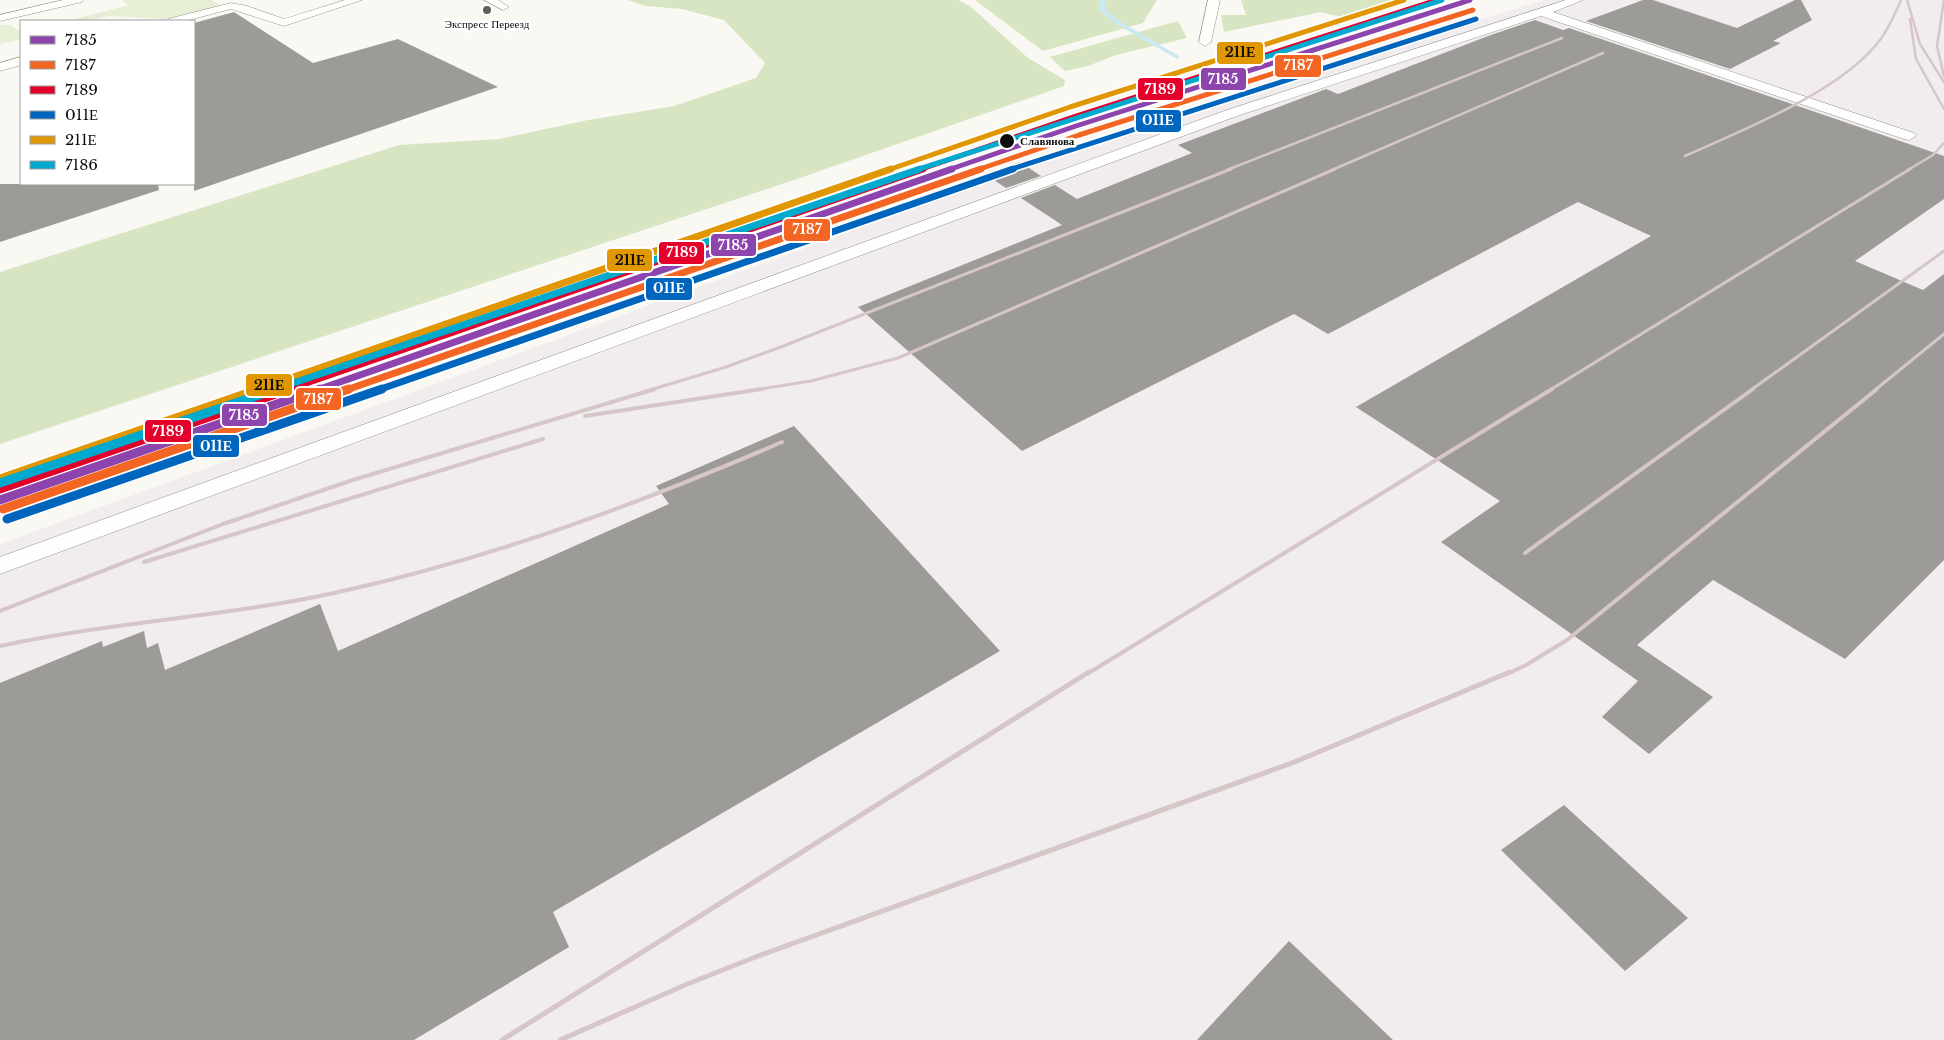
<svg xmlns="http://www.w3.org/2000/svg" width="1944" height="1040" font-family="'Libre Baskerville',serif">
	<style>
		.industrial { fill: #f1ecee }
		.green { fill: #e6eed4 }
		.forest { fill: #d8e5c2 }
		.lines { fill: none; stroke-linecap: round; stroke-linejoin: round }
		.stream { fill: #cbe9f2; fill-rule: evenodd }
		.building { fill: #9d9b98 }
		.lane-casing { stroke: #949390; stroke-width: 1 }
		.lane { fill: #fefefd; fill-rule: evenodd }
		.rail-far3 { stroke: #d6c6c8; stroke-width: 2.5 }
		.rail-far2 { stroke: #d6c6c8; stroke-width: 3 }
		.rail-far1 { stroke: #d6c6c8; stroke-width: 4 }
		.rail { stroke: #d6c6c8; stroke-width: 5 }
		.rail-1-far2-casing { stroke: #fff; stroke-width: 8 }
		.rail-1-far1-casing { stroke: #fff; stroke-width: 10 }
		.rail-1-casing { stroke: #fff; stroke-width: 12 }
		.rail-2-far2-casing { stroke: #fff; stroke-width: 8 }
		.rail-2-far1-casing { stroke: #fff; stroke-width: 10 }
		.rail-2-casing { stroke: #fff; stroke-width: 12 }
		.rail-3-far2-casing { stroke: #fff; stroke-width: 8 }
		.rail-3-far1-casing { stroke: #fff; stroke-width: 10 }
		.rail-3-casing { stroke: #fff; stroke-width: 12 }
		.rail-4-far2-casing { stroke: #fff; stroke-width: 8 }
		.rail-4-far1-casing { stroke: #fff; stroke-width: 10 }
		.rail-4-casing { stroke: #fff; stroke-width: 12 }
		.rail-5-far2-casing { stroke: #fff; stroke-width: 8 }
		.rail-5-far1-casing { stroke: #fff; stroke-width: 10 }
		.rail-5-casing { stroke: #fff; stroke-width: 12 }
		.rail-6-far2-casing { stroke: #fff; stroke-width: 8 }
		.rail-6-far1-casing { stroke: #fff; stroke-width: 10 }
		.rail-6-casing { stroke: #fff; stroke-width: 12 }
		.rail-1-far2 { stroke: #8e44ad; stroke-width: 5 }
		.rail-1-far1 { stroke: #8e44ad; stroke-width: 7 }
		.rail-1 { stroke: #8e44ad; stroke-width: 9 }
		.rail-2-far2 { stroke: #f26522; stroke-width: 5 }
		.rail-2-far1 { stroke: #f26522; stroke-width: 7 }
		.rail-2 { stroke: #f26522; stroke-width: 9 }
		.rail-3-far2 { stroke: #e4002b; stroke-width: 5 }
		.rail-3-far1 { stroke: #e4002b; stroke-width: 7 }
		.rail-3 { stroke: #e4002b; stroke-width: 9 }
		.rail-4-far2 { stroke: #0065bd; stroke-width: 5 }
		.rail-4-far1 { stroke: #0065bd; stroke-width: 7 }
		.rail-4 { stroke: #0065bd; stroke-width: 9 }
		.rail-5-far2 { stroke: #e09701; stroke-width: 5 }
		.rail-5-far1 { stroke: #e09701; stroke-width: 7 }
		.rail-5 { stroke: #e09701; stroke-width: 9 }
		.rail-6-far2 { stroke: #00a9ce; stroke-width: 5 }
		.rail-6-far1 { stroke: #00a9ce; stroke-width: 7 }
		.rail-6 { stroke: #00a9ce; stroke-width: 9 }
		.poi-dot { fill: #605f5d; stroke: #fff; stroke-width: 2 }
		.stop-dot { fill: #0d0d0d; stroke: #fff; stroke-width: 2 }
		.labels { text-anchor: middle; dominant-baseline: central; stroke-width: 5; stroke-linejoin: round; paint-order: stroke }
		.far-poi-label { font-size: 11px; fill: #0d0d0d; stroke: #fff }
		.far-stop-label { font-size: 11px; font-weight: bold; fill: #0d0d0d; stroke: #fff; text-anchor: start }
		.line-badge { stroke: #fff; stroke-width: 2 }
		.badge-label { font-size: 14px; text-anchor: middle; font-weight: bold; fill: #fff }
		.pale-badge-label { font-size: 14px; text-anchor: middle; font-weight: bold; fill: #111 }
	</style>
	<rect width="100%" height="100%" fill="#faf8f2"/>
	<path class="industrial" d="M 1544,0 L 1944,0 L 1944,1040 L 0,1040 L 0,544 L 971,187 L 964,182 L 1020,162 L 1029,168 L 1160,121 L 1463,21 L 1473,22 Z"/>
	<path class="green" d="M 122,0 L 211,0 L 221,6 L 170,19 L 109,16 L 88,21 L 67,21 L 129,5 Z
		M 0,25 L 11,25 L 21,33 L 21,39 L 0,44 Z"/>
	<path class="forest" d="M 627,0 L 958,0 L 970,6 L 1028,58 L 1065,80 L 1064,86 L 794,180 L 0,444 L 0,272 L 399,145 L 499,139 L 588,120 L 674,106 L 756,78 L 765,63 L 724,20 L 682,9 L 645,6 Z
		M 975,0 L 1157,0 L 1143,23 L 1043,51 Z
		M 1241,0 L 1397,0 L 1342,17 L 1321,12 L 1224,32 L 1221,15 L 1246,15 Z
		M 1178,21 L 1187,38 L 1116,55 L 1088,66 L 1065,71 L 1050,57 Z"/>
	<g class="lines">
		<path class="stream" d="M 1099,0 L 1105,0 L 1105,9 L 1119,21 L 1179,56 L 1179,58 L 1175,58 L 1115,23 L 1099,10 Z"/>
	</g>
	<path class="building" d="M 1643,0 L 1653,0 L 1737,28 L 1795,0 L 1801,0 L 1812,20 L 1773,41 L 1781,43 L 1730,69 L 1586,21 Z
		M 234,12 L 313,63 L 398,39 L 498,87 L 194,191 L 194,23 Z
		M 1535,20 L 1563,30 L 1569,28 L 1944,156 L 1944,199 L 1855,261 L 1923,290 L 1944,274 L 1944,560 L 1845,659 L 1713,580 L 1637,645 L 1713,697 L 1649,754 L 1602,717 L 1638,681 L 1441,542 L 1500,501 L 1356,407 L 1651,236 L 1578,202 L 1328,334 L 1294,314 L 1022,451 L 858,307 L 1062,225 L 1021,198 L 1055,185 L 1077,199 L 1192,153 L 1178,145 L 1326,89 L 1338,94 L 1488,36 Z
		M 1020,162 L 1041,176 L 1006,188 L 985,174 Z
		M 0,184 L 158,184 L 159,190 L 0,242 Z
		M 794,426 L 1000,651 L 553,912 L 569,947 L 414,1040 L 0,1040 L 0,683 L 102,641 L 103,647 L 144,631 L 147,648 L 158,643 L 165,670 L 320,604 L 338,651 L 669,504 L 656,486 Z
		M 1564,805 L 1688,918 L 1625,971 L 1501,850 Z
		M 1289,941 L 1393,1040 L 1197,1040 Z"/>
	<g class="lines">
		<defs>
			<path id="lane" d="M 63,0 L 84,0 L 82,2 L 0,21 L 0,15 Z
				M 345,0 L 362,0 L 284,26 L 231,9 L 185,21 L 166,21 L 168,19 L 231,3 L 247,6 L 284,19 Z
				M 484,0 L 498,0 L 509,7 L 503,10 Z
				M 1208,0 L 1220,0 L 1211,42 L 1205,46 L 1199,42 Z
				M 1566,0 L 1583,0 L 1553,12 L 1914,133 L 1916,136 L 1909,140 L 1904,139 L 1541,16 L 1237,116 L 0,574 L 0,557 L 1227,110 Z
				M 21,57 L 21,65 L 0,71 L 0,63 Z"/>
		</defs>
		<use href="#lane" class="lane-casing"/>
		<use href="#lane" class="lane"/>
		<path class="rail-far3" d="M 1907,0 L 1920,44 L 1944,82
			M 1944,0 L 1937,46 L 1944,76
			M 1910,19 L 1916,59 L 1944,109
			M 1685,156 C 1743,130 1842,91 1880,40 C 1889,28 1895,14 1901,0
			M 1227,170 L 1562,38
			M 1332,170 L 1603,53
			M 1908,170 L 1933,155 L 1944,143"/>
		<path class="rail-far2" d="M 650,390 L 726,367 L 781,347 L 1231,169
			M 754,390 L 811,381 L 898,358 L 1335,169
			M 1550,390 L 1910,169
			M 1751,390 L 1944,251
			M 1875,390 L 1944,334"/>
		<path class="rail-far1" d="M 585,416 L 762,389
			M 1525,553 L 1753,389
			M 144,562 L 543,439
			M 0,611 L 223,524 L 356,479 L 655,389
			M 0,646 C 110,622 224,617 334,593 C 490,559 636,505 782,442
			M 1087,674 L 1552,389
			M 1507,674 L 1526,665 L 1567,640 L 1877,389"/>
		<path class="rail" d="M 502,1040 L 1089,672
			M 560,1040 L 685,985 L 758,956 L 1292,763 L 1510,672"/>
		<defs>
			<path id="rail-1-far2" d="M 948,170 L 1076,126 L 1470,0"/>
			<path id="rail-1-far1" d="M 317,390 L 952,169"/>
			<path id="rail-1" d="M 0,500 L 320,389"/>
			<path id="rail-2-far2" d="M 977,170 L 1079,135 L 1473,10"/>
			<path id="rail-2-far1" d="M 346,390 L 981,169"/>
			<path id="rail-2" d="M 3,509 L 349,389"/>
			<path id="rail-3-far2" d="M 919,170 L 1073,117 L 1437,0"/>
			<path id="rail-3-far1" d="M 286,390 L 923,169"/>
			<path id="rail-3" d="M 0,489 L 290,389"/>
			<path id="rail-4-far2" d="M 1009,170 L 1476,19"/>
			<path id="rail-4-far1" d="M 378,390 L 1013,169"/>
			<path id="rail-4" d="M 7,519 L 382,389"/>
			<path id="rail-5-far2" d="M 888,170 L 1070,107 L 1404,0"/>
			<path id="rail-5-far1" d="M 256,390 L 891,169"/>
			<path id="rail-5" d="M 0,479 L 260,389"/>
			<path id="rail-6-far2" d="M 916,170 L 1442,0"/>
			<path id="rail-6-far1" d="M 273,390 L 920,169"/>
			<path id="rail-6" d="M 0,483 L 277,389"/>
		</defs>
		<use href="#rail-1-far2" class="rail-1-far2-casing"/>
		<use href="#rail-1-far1" class="rail-1-far1-casing"/>
		<use href="#rail-1" class="rail-1-casing"/>
		<use href="#rail-2-far2" class="rail-2-far2-casing"/>
		<use href="#rail-2-far1" class="rail-2-far1-casing"/>
		<use href="#rail-2" class="rail-2-casing"/>
		<use href="#rail-3-far2" class="rail-3-far2-casing"/>
		<use href="#rail-3-far1" class="rail-3-far1-casing"/>
		<use href="#rail-3" class="rail-3-casing"/>
		<use href="#rail-4-far2" class="rail-4-far2-casing"/>
		<use href="#rail-4-far1" class="rail-4-far1-casing"/>
		<use href="#rail-4" class="rail-4-casing"/>
		<use href="#rail-5-far2" class="rail-5-far2-casing"/>
		<use href="#rail-5-far1" class="rail-5-far1-casing"/>
		<use href="#rail-5" class="rail-5-casing"/>
		<use href="#rail-6-far2" class="rail-6-far2-casing"/>
		<use href="#rail-6-far1" class="rail-6-far1-casing"/>
		<use href="#rail-6" class="rail-6-casing"/>
		<use href="#rail-1-far2" class="rail-1-far2"/>
		<use href="#rail-1-far1" class="rail-1-far1"/>
		<use href="#rail-1" class="rail-1"/>
		<use href="#rail-2-far2" class="rail-2-far2"/>
		<use href="#rail-2-far1" class="rail-2-far1"/>
		<use href="#rail-2" class="rail-2"/>
		<use href="#rail-3-far2" class="rail-3-far2"/>
		<use href="#rail-3-far1" class="rail-3-far1"/>
		<use href="#rail-3" class="rail-3"/>
		<use href="#rail-4-far2" class="rail-4-far2"/>
		<use href="#rail-4-far1" class="rail-4-far1"/>
		<use href="#rail-4" class="rail-4"/>
		<use href="#rail-5-far2" class="rail-5-far2"/>
		<use href="#rail-5-far1" class="rail-5-far1"/>
		<use href="#rail-5" class="rail-5"/>
		<use href="#rail-6-far2" class="rail-6-far2"/>
		<use href="#rail-6-far1" class="rail-6-far1"/>
		<use href="#rail-6" class="rail-6"/>
	</g>
	<circle class="poi-dot" cx="487" cy="10" r="5"/>
	<circle class="stop-dot" cx="1007" cy="141" r="8"/>
	<g class="labels">
		<g class="far-poi-label">
			<text x="487" y="24">Экспресс Переезд</text>
		</g>
		<g class="far-stop-label">
			<text x="1020" y="141">Славянова</text>
		</g>
	</g>
	<g class="line-badge">
		<rect x="1216" y="41" width="48" height="24" rx="5" fill="#e09701"/>
		<rect x="1274" y="54" width="48" height="24" rx="5" fill="#f26522"/>
		<rect x="1200" y="67" width="47" height="24" rx="5" fill="#8e44ad"/>
		<rect x="1137" y="77" width="47" height="24" rx="5" fill="#e4002b"/>
		<rect x="1135" y="109" width="47" height="24" rx="5" fill="#0065bd"/>
		<rect x="783" y="218" width="48" height="24" rx="5" fill="#f26522"/>
		<rect x="710" y="233" width="47" height="24" rx="5" fill="#8e44ad"/>
		<rect x="658" y="241" width="47" height="24" rx="5" fill="#e4002b"/>
		<rect x="606" y="248" width="47" height="24" rx="5" fill="#e09701"/>
		<rect x="645" y="277" width="48" height="24" rx="5" fill="#0065bd"/>
		<rect x="245" y="373" width="48" height="24" rx="5" fill="#e09701"/>
		<rect x="295" y="387" width="47" height="24" rx="5" fill="#f26522"/>
		<rect x="221" y="403" width="47" height="24" rx="5" fill="#8e44ad"/>
		<rect x="144" y="419" width="48" height="24" rx="5" fill="#e4002b"/>
		<rect x="192" y="434" width="48" height="24" rx="5" fill="#0065bd"/>
	</g>
	<g class="badge-label">
		<text x="1298" y="70">7187</text>
		<text x="1223" y="84">7185</text>
		<text x="1160" y="94">7189</text>
		<text x="1158" y="125">011Е</text>
		<text x="807" y="234">7187</text>
		<text x="733" y="250">7185</text>
		<text x="682" y="257">7189</text>
		<text x="669" y="293">011Е</text>
		<text x="318" y="404">7187</text>
		<text x="244" y="420">7185</text>
		<text x="168" y="436">7189</text>
		<text x="216" y="451">011Е</text>
	</g>
	<g class="pale-badge-label">
		<text x="1240" y="57">211Е</text>
		<text x="630" y="265">211Е</text>
		<text x="269" y="390">211Е</text>
	</g>
	<rect x="20" y="20" width="175" height="165" fill="#ffffff" stroke="#9e9e9e"/>
	<rect x="30" y="36" width="25" height="8" fill="#8e44ad" stroke="#9e9e9e"/>
	<text x="65" y="45" font-size="15" fill="#0d0d0d">7185</text>
	<rect x="30" y="61" width="25" height="8" fill="#f26522" stroke="#9e9e9e"/>
	<text x="65" y="70" font-size="15" fill="#0d0d0d">7187</text>
	<rect x="30" y="86" width="25" height="8" fill="#e4002b" stroke="#9e9e9e"/>
	<text x="65" y="95" font-size="15" fill="#0d0d0d">7189</text>
	<rect x="30" y="111" width="25" height="8" fill="#0065bd" stroke="#9e9e9e"/>
	<text x="65" y="120" font-size="15" fill="#0d0d0d">011Е</text>
	<rect x="30" y="136" width="25" height="8" fill="#e09701" stroke="#9e9e9e"/>
	<text x="65" y="145" font-size="15" fill="#0d0d0d">211Е</text>
	<rect x="30" y="161" width="25" height="8" fill="#00a9ce" stroke="#9e9e9e"/>
	<text x="65" y="170" font-size="15" fill="#0d0d0d">7186</text>
</svg>
